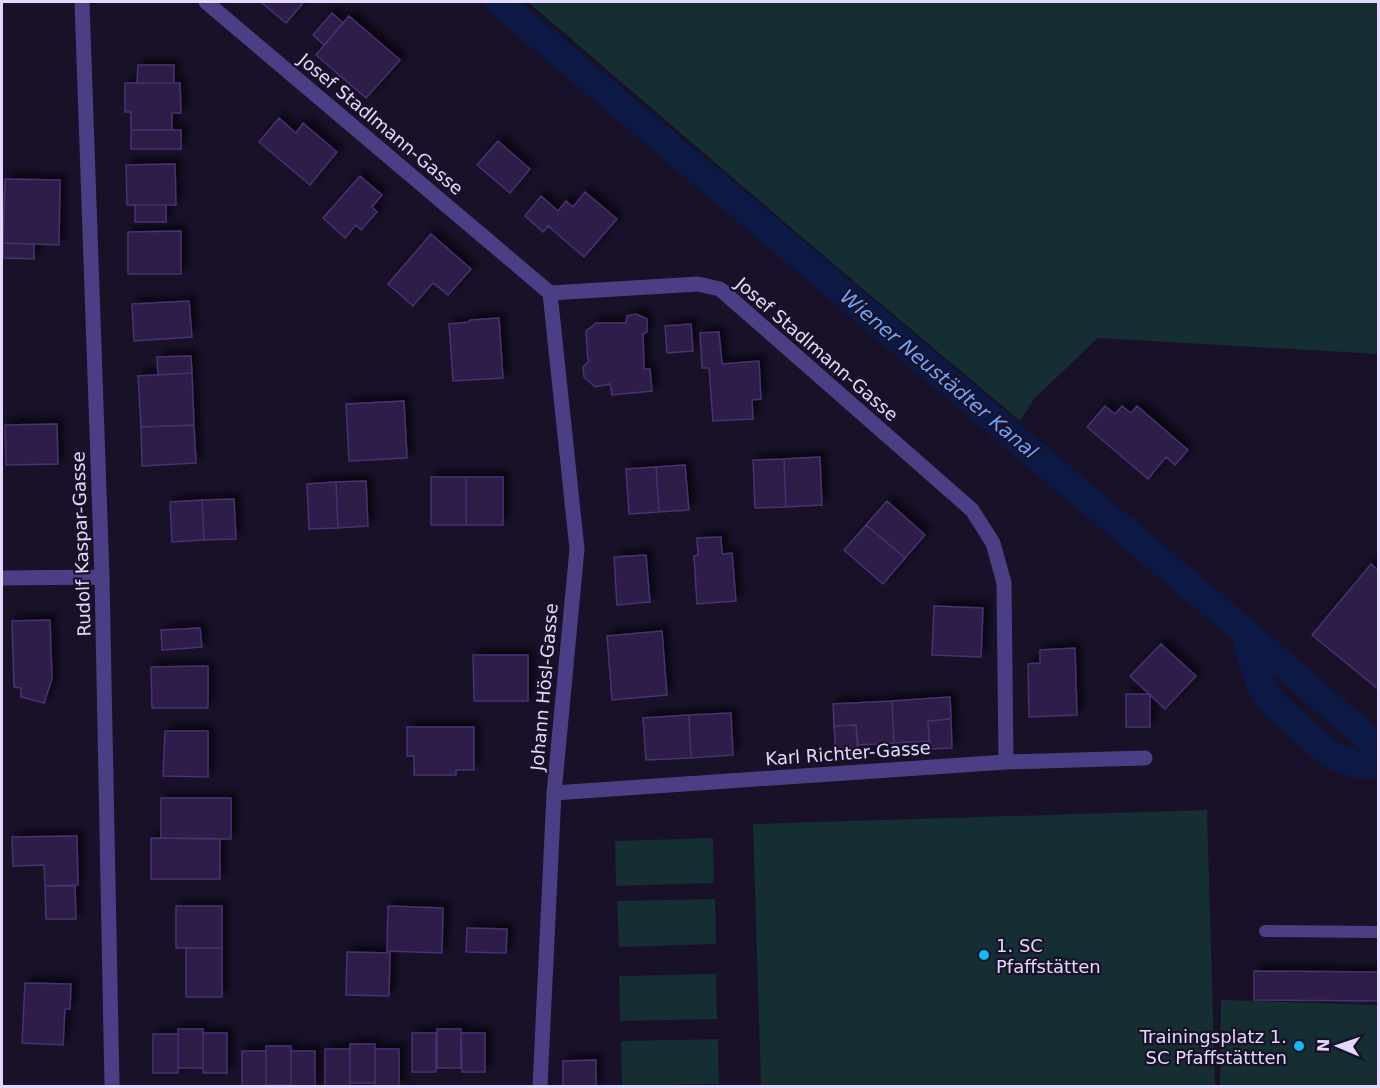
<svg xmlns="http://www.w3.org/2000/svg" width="1380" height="1088" font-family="'DejaVu Sans',sans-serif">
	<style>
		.green { fill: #142e32 }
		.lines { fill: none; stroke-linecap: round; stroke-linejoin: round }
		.canal { stroke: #0d1945; stroke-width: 28 }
		.building { fill: #2d1e48; stroke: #483173; stroke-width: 1.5; filter: url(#shadow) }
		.lane { stroke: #4b3e85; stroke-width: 12 }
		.street { stroke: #4b3e85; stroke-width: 15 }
		.poi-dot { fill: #0ebcf5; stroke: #181128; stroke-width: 2 }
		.labels { text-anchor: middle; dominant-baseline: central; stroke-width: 4.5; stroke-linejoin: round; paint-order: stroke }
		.street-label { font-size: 18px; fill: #e3d9fe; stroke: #181128 }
		.poi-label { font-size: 18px; fill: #e3d9fe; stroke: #181128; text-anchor: start }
		.water-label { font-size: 20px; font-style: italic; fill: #6ca3f9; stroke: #181128 }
	</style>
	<defs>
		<filter id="shadow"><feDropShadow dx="5.5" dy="-5.5" stdDeviation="3" flood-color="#0009"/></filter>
	</defs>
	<rect width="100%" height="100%" fill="#181128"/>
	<path class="green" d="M 528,2 L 1378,2 L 1378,354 L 1098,338 L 1034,399 L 1020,421 L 818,251 Z
		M 1207,810 L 1215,1086 L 761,1086 L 753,824 Z
		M 713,838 L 714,883 L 616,886 L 615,841 Z
		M 715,899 L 716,944 L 619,947 L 617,901 Z
		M 716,974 L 717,1019 L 620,1021 L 619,976 Z
		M 1221,1000 L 1378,1005 L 1378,1086 L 1220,1086 Z
		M 718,1039 L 719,1084 L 622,1086 L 621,1041 Z"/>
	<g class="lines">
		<path class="canal" d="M 499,2 L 1246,633 L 1378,747
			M 1246,633 L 1248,648 L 1261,685 L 1269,700 L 1327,752 L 1343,760 L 1357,764 L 1378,765"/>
	</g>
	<path class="building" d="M 261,2 L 304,2 L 286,23 Z
		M 332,13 L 343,23 L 324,45 L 313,35 Z
		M 349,16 L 400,60 L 366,98 L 316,55 Z
		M 138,65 L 174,65 L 174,83 L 137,83 Z
		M 125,83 L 180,83 L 181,113 L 172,113 L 172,130 L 131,130 L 131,112 L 125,112 Z
		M 279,118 L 296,133 L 303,123 L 337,152 L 310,185 L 259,142 Z
		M 131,130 L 181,130 L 181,149 L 131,149 Z
		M 498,141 L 530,169 L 510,193 L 477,165 Z
		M 175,164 L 176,205 L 127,205 L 126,165 Z
		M 360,176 L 382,195 L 372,207 L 377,212 L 361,230 L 356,225 L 345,238 L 323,218 Z
		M 5,179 L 60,180 L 59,245 L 3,243 Z
		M 585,192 L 617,219 L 584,257 L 548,226 L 543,232 L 525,216 L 541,196 L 558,211 L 566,201 L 573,207 Z
		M 135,205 L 166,205 L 166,222 L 135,222 Z
		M 181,231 L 181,274 L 128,274 L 128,232 Z
		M 431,234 L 471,269 L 448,295 L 433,283 L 413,306 L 388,284 Z
		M 3,243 L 34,244 L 34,259 L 3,258 Z
		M 189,301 L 192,337 L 134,341 L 132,304 Z
		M 636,314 L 647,319 L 647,332 L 643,334 L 644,369 L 650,369 L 652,391 L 612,395 L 610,384 L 595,387 L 584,377 L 583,367 L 588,362 L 586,331 L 596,323 L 626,323 L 627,316 Z
		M 499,318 L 503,378 L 453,381 L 449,324 L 469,322 L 470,320 Z
		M 691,324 L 693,351 L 667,353 L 665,326 Z
		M 719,332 L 722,364 L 759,361 L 761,399 L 752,400 L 753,419 L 713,421 L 709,368 L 702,368 L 700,333 Z
		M 191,356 L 192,373 L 158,375 L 157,357 Z
		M 192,373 L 194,425 L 141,427 L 138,376 Z
		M 404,401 L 407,458 L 349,461 L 346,404 Z
		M 1105,406 L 1115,414 L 1122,406 L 1131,413 L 1137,406 L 1188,450 L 1175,465 L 1166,457 L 1148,479 L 1087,427 Z
		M 57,424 L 58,464 L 6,465 L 5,425 Z
		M 194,425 L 196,463 L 142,466 L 141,427 Z
		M 820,457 L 822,505 L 786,507 L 784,459 Z
		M 784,459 L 786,507 L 755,508 L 753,460 Z
		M 685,465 L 689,510 L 659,512 L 656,467 Z
		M 656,467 L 659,512 L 629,514 L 626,469 Z
		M 431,477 L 466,477 L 466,525 L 431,525 Z
		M 466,477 L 503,477 L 503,525 L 466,525 Z
		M 366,481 L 368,526 L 338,528 L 336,482 Z
		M 336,482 L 338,528 L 309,529 L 307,484 Z
		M 234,499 L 236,539 L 204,540 L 202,500 Z
		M 202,500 L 204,540 L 172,542 L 170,502 Z
		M 887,501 L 925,535 L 905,558 L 866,525 Z
		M 866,525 L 905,558 L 883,584 L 844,550 Z
		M 721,537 L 722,554 L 732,553 L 736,601 L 697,604 L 694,556 L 698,555 L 697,538 Z
		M 646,555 L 650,602 L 617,605 L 614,557 Z
		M 1371,564 L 1378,570 L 1378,689 L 1312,635 Z
		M 934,606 L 983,608 L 981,657 L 932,655 Z
		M 50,620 L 52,679 L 44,703 L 21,697 L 21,688 L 14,687 L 12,621 Z
		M 200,628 L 202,647 L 162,650 L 161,630 Z
		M 662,631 L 667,695 L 612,700 L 607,636 Z
		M 1161,644 L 1196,676 L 1165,709 L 1130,676 Z
		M 1075,648 L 1077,715 L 1029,717 L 1028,664 L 1040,663 L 1040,650 Z
		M 473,655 L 528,655 L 528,701 L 474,701 Z
		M 208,666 L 208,708 L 152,708 L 151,667 Z
		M 1126,694 L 1150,694 L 1150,727 L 1126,727 Z
		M 950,697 L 951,719 L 928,721 L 929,741 L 894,743 L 892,701 Z
		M 892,701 L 894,743 L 858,745 L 856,725 L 834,726 L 833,704 Z
		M 731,713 L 733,755 L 691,758 L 689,715 Z
		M 689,715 L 691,758 L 646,760 L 643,718 Z
		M 951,719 L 952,748 L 930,749 L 928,721 Z
		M 856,725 L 858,753 L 836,754 L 834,726 Z
		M 407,727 L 474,727 L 474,770 L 456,770 L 456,775 L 414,775 L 414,756 L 407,756 Z
		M 165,731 L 208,731 L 208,777 L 163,776 Z
		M 161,798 L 231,798 L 231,839 L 161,838 Z
		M 77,836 L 78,885 L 45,886 L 44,865 L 13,866 L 12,837 Z
		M 151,838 L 220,839 L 220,879 L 151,879 Z
		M 45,886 L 75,886 L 76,919 L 46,919 Z
		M 176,906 L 222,906 L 222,948 L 176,948 Z
		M 388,906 L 443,908 L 442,953 L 387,951 Z
		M 467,928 L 507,929 L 506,953 L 466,952 Z
		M 186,948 L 222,948 L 222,997 L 186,997 Z
		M 347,952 L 390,953 L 389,996 L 346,995 Z
		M 1254,971 L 1378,972 L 1378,1001 L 1254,1000 Z
		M 25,983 L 71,984 L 70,1009 L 65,1009 L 63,1045 L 22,1043 Z
		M 178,1029 L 203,1029 L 203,1068 L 178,1068 Z
		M 437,1029 L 461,1029 L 461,1068 L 437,1068 Z
		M 203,1033 L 227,1033 L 227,1073 L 203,1073 Z
		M 412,1033 L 436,1033 L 436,1072 L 412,1072 Z
		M 461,1033 L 485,1033 L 485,1072 L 462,1072 Z
		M 153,1034 L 178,1034 L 178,1073 L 153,1073 Z
		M 350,1044 L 375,1044 L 375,1083 L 350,1083 Z
		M 266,1046 L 291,1046 L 291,1085 L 266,1085 Z
		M 325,1049 L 350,1049 L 350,1086 L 325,1086 Z
		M 375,1049 L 399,1049 L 399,1086 L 375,1086 Z
		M 242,1051 L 266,1051 L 266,1086 L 242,1086 Z
		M 291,1051 L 315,1051 L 315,1086 L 291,1086 Z
		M 596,1060 L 596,1086 L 563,1086 L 563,1061 Z"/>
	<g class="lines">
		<path class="lane" d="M 1265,931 L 1378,932"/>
		<path class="street" d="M 82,2 L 102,577 L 112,1086
			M 206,2 L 550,293 L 698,284 L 720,289 L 972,510 L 993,543 L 1004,583 L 1006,762
			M 2,578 L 102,577
			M 554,793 L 1006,762 L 1145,758
			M 540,1086 L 554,793 L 577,549 L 550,293"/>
	</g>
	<g class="poi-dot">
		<circle cx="984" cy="955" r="6"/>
		<circle cx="1299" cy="1046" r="6"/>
	</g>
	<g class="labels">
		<g class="street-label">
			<text transform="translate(381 124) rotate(40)">Josef Stadlmann-Gasse</text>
			<text transform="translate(817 349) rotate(41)">Josef Stadlmann-Gasse</text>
			<text transform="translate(81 544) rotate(-92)">Rudolf Kaspar-Gasse</text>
			<text transform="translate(544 687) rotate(-85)">Johann Hösl-Gasse</text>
			<text transform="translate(848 753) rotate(-4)">Karl Richter-Gasse</text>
		</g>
		<g class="poi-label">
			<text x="996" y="945">1. SC<tspan x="996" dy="21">Pfaffstätten</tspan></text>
			<text x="1287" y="1036" text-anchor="end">Trainingsplatz 1.<tspan x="1287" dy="21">SC Pfaffstättten</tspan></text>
		</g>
		<g class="water-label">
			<text transform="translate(939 374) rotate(40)">Wiener Neustädter Kanal</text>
		</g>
	</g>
	<rect width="1380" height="1088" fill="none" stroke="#e3d9fe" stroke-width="6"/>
	<g transform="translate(1338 1046) rotate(272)" stroke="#181128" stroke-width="4.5" paint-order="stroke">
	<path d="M0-4.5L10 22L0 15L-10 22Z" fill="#e3d9fe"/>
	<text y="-9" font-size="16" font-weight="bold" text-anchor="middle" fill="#e3d9fe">N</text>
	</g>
</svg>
